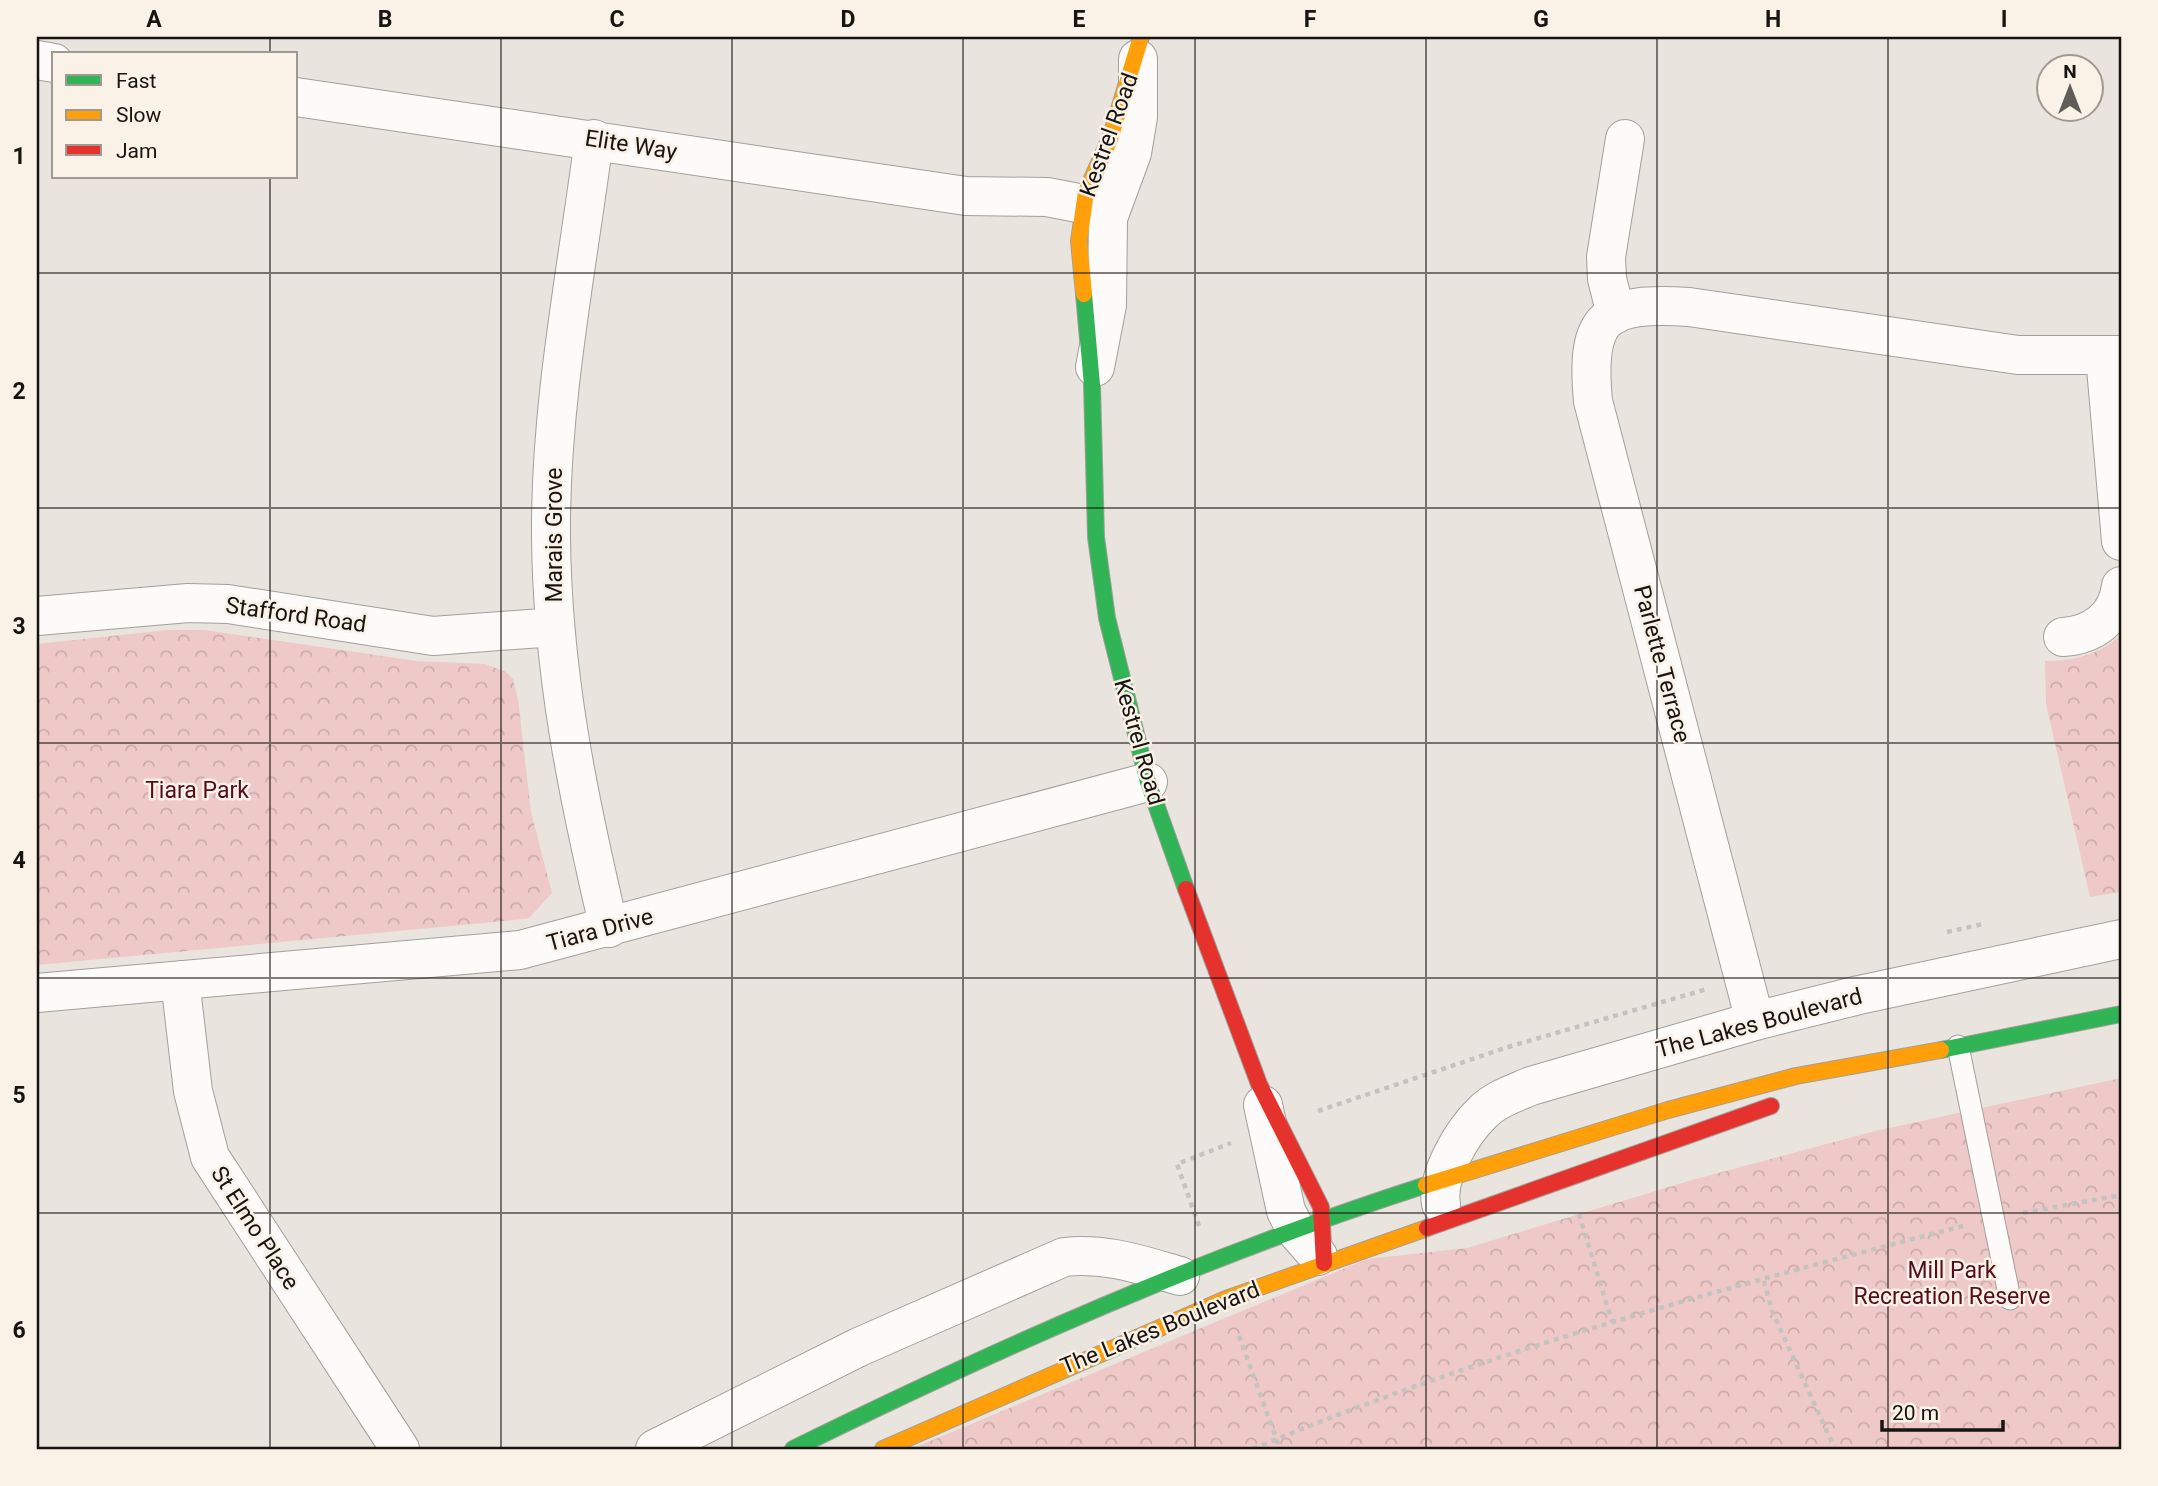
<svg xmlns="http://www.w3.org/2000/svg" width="2158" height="1486" font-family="Roboto,sans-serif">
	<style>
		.park { fill: url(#park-crowns) }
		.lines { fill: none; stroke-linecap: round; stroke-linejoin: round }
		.lane-casing { stroke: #a39f9a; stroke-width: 23 }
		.street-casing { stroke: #a39f9a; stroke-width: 40 }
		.fast-casing { stroke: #a39f9a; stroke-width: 18 }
		.slow-casing { stroke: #a39f9a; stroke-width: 18 }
		.jam-casing { stroke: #a39f9a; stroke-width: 18 }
		.path { stroke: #c5c3c2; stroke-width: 4.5; stroke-dasharray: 5 5; stroke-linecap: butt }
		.lane { stroke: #fcfbfa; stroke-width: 21 }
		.street { stroke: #fcfbfa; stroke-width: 38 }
		.fast { stroke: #30b455; stroke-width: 16 }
		.slow { stroke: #ff9f0a; stroke-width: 16 }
		.jam { stroke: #e5322d; stroke-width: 16 }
		.grid { fill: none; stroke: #171411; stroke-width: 2; stroke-opacity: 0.55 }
		.labels { text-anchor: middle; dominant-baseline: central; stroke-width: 5; stroke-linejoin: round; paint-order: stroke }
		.street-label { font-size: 23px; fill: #171411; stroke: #faf1e7 }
		.park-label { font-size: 23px; fill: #560c1b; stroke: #faf1e7 }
		.neatline { fill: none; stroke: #171411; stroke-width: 2.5 }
		.grid-label { font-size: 23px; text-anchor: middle; font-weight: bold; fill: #171411 }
	</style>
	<defs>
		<pattern id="park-crowns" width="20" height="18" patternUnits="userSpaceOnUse" patternTransform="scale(1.75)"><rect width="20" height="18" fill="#eec9c8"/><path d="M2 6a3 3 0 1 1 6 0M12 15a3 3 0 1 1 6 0" fill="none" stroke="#cbacab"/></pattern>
	</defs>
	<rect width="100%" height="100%" fill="#e9e4de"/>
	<path class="park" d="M 168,630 L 204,630 L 417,661 L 485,664 L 506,672 L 513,679 L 518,699 L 531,812 L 552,893 L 529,918 L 515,920 L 37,965 L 37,644 Z
		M 2121,635 L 2121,892 L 2090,897 L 2046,704 L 2045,661 C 2074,661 2099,655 2121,635 Z
		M 2121,1078 L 2121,1449 L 911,1449 L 1367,1259 L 1467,1248 L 1692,1180 L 1875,1131 Z"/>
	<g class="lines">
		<defs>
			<path id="lane" d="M 1958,1046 L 2010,1299"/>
			<path id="street" d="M 37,60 L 54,63
				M 296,97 L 966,196 L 1047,197 L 1083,204 L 1108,218
				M 594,139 C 577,270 550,403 551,535 C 552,672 578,796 609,928
				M 1616,314 L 1607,279 L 1606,257 L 1625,139
				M 2105,356 L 2121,541
				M 1095,367 L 1107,305 L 1108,218 L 1132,153 L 1138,117 L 1138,59
				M 37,616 L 188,603 L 228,604 L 433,636 L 555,627
				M 2063,637 C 2093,635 2117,618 2121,586
				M 180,980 L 193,1091 L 210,1157 L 400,1449
				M 37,993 L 520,950 L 1148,782
				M 1755,1021 L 1593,401 C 1585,315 1605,302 1689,307 L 2018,355 L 2121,355
				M 1263,1105 L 1286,1211 L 1297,1232 L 1318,1256
				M 1441,1204 C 1436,1176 1462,1132 1483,1112 C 1496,1099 1515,1093 1531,1086 L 1755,1021 L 1859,995 L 2121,939
				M 655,1449 L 859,1347 L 1064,1257 C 1105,1252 1141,1265 1180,1276"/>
			<path id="fast" d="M 1084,294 L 1092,385 L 1096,537 L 1107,618 L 1148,782 L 1186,889
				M 1941,1050 L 2121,1014
				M 793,1449 C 998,1348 1208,1255 1426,1185"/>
			<path id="slow" d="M 1084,294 L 1079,241 L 1086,192 L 1110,139 L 1141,37
				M 1426,1185 L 1668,1110 L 1796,1076 L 1941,1050
				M 883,1449 L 1226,1299 L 1427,1228"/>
			<path id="jam" d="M 1186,889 L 1259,1084 L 1321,1207 L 1324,1263
				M 1427,1228 L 1771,1106"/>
		</defs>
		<use href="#lane" class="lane-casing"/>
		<use href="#street" class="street-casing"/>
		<use href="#fast" class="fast-casing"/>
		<use href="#slow" class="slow-casing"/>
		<use href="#jam" class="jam-casing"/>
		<path class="path" d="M 1947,932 L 1983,924
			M 1318,1111 L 1508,1047 L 1707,989
			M 2023,1213 L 2121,1195
			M 1579,1214 L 1612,1322
			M 1199,1226 L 1177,1164 L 1231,1143
			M 1764,1281 L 1772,1311 L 1835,1449
			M 1239,1336 L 1280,1449
			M 1253,1449 C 1481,1353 1723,1288 1963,1226"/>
		<use href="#lane" class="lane"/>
		<use href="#street" class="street"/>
		<use href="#fast" class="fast"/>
		<use href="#slow" class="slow"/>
		<use href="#jam" class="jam"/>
	</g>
	<path class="grid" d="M 270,37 L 270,54M 501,37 L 501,1449M 732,37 L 732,1449M 963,37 L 963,1449M 1195,37 L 1195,1449M 1426,37 L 1426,1449M 1657,37 L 1657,1449M 1888,37 L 1888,1449M 270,177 L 270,1449M 37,273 L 2121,273M 37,508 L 2121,508M 37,743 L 2121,743M 37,978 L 2121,978M 37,1213 L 2121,1213"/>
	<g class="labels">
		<g class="street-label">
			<text transform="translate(1109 135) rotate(-70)">Kestrel Road</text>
			<text transform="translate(631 145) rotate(9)">Elite Way</text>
			<text transform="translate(554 535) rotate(-90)">Marais Grove</text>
			<text transform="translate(296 615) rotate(8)">Stafford Road</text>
			<text transform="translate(1662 664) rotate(75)">Parlette Terrace</text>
			<text transform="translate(1139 742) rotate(74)">Kestrel Road</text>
			<text transform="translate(600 930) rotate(-15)">Tiara Drive</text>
			<text transform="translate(1759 1023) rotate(-15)">The Lakes Boulevard</text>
			<text transform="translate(255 1228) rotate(57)">St Elmo Place</text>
			<text transform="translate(1160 1328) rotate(-22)">The Lakes Boulevard</text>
		</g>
		<g class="park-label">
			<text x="197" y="790">Tiara Park</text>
			<text x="1952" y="1270">Mill Park<tspan x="1952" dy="26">Recreation Reserve</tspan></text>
		</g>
	</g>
	<rect width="2158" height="1486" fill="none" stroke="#faf1e7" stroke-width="77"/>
	<rect x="52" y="52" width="245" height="126" fill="#faf1e7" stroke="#9f9991" stroke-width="2"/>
	<rect x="66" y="75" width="35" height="10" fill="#30b455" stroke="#9f9991" stroke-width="2"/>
	<text x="116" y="88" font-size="21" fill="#171411">Fast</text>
	<rect x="66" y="110" width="35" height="10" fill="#ff9f0a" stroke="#9f9991" stroke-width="2"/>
	<text x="116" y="122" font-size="21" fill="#171411">Slow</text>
	<rect x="66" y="145" width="35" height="10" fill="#e5322d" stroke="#9f9991" stroke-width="2"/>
	<text x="116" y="158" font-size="21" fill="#171411">Jam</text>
	<g transform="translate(2070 88)"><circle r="33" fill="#faf1e7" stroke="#9f9991" stroke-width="2"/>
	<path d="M0-5L12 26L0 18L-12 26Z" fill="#605d59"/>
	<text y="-10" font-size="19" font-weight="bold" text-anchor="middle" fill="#171411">N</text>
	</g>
	<path d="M1882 1420v10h121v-10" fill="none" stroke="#171411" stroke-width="3.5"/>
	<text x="1892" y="1420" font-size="21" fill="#171411" stroke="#faf1e7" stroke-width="5" paint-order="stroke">20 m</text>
	<rect x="38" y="38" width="2082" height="1410" class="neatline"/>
	<g class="grid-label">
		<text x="154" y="27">A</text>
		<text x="385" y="27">B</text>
		<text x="617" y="27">C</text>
		<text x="848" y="27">D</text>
		<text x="1079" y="27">E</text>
		<text x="1310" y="27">F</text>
		<text x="1541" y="27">G</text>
		<text x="1773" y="27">H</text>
		<text x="2004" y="27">I</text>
		<text x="19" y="164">1</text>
		<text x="19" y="399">2</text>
		<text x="19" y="634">3</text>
		<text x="19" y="868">4</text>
		<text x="19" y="1103">5</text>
		<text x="19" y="1338">6</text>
	</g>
</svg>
